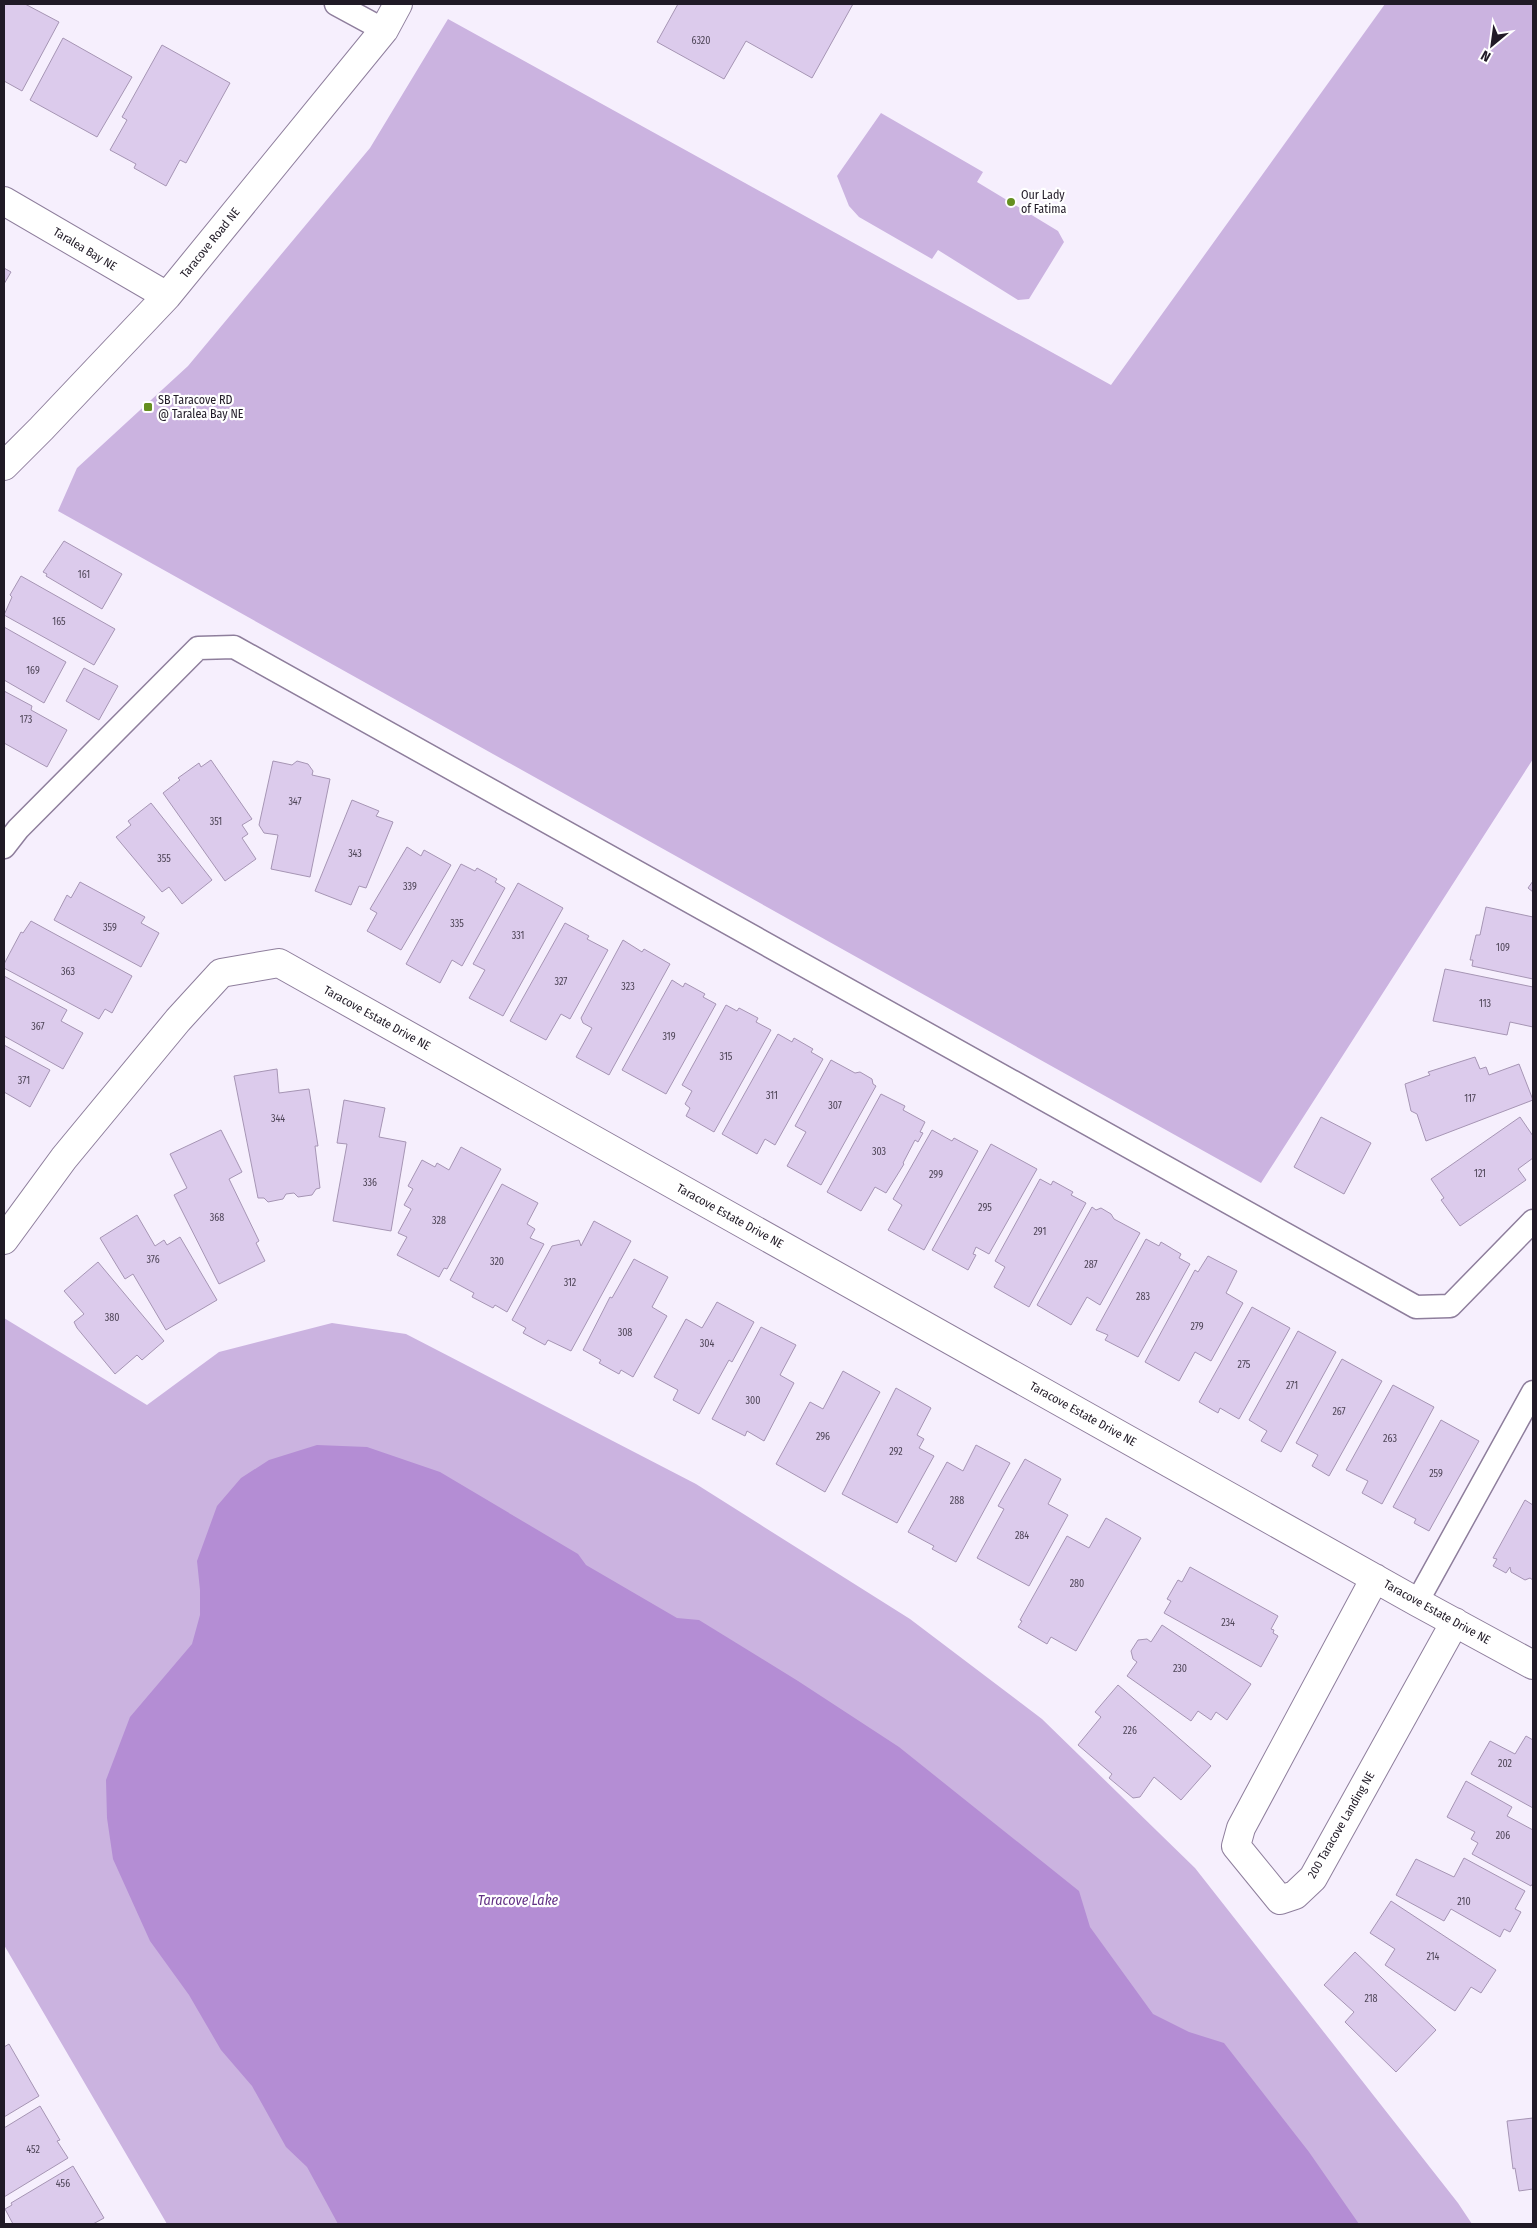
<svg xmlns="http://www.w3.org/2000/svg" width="1537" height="2228" font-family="'Fira Sans Condensed',sans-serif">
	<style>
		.green { fill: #cbb3e0 }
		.water { fill: #b48dd4 }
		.building { fill: #dccbec; stroke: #a695b4 }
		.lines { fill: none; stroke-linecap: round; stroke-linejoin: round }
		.service-casing { stroke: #8e7e9c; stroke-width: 25 }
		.minor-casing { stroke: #8e7e9c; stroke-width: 30 }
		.service { stroke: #fff; stroke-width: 22 }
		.minor { stroke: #fff; stroke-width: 28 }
		.poi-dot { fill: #658f20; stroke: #fff; stroke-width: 2 }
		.labels { text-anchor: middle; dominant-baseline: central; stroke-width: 4.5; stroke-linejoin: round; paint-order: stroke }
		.number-label { font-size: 10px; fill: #4f4658 }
		.poi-label { font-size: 12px; fill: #201a26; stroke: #fff; text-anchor: start }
		.street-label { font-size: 12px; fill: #201a26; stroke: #fff }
		.water-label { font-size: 14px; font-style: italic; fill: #633286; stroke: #fff }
	</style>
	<rect width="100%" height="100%" fill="#f6effd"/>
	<path class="green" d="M 1385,4 L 1533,4 L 1533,759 L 1261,1183 L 58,511 L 77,468 L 188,366 L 370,148 L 448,19 L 1111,385 Z
		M 881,113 L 983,172 L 977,182 L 1058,231 L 1064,242 L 1029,299 L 1018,300 L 938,250 L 932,259 L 859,217 L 849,206 L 837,176 Z
		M 4,1318 L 147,1405 L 219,1352 L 332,1323 L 406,1334 L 696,1484 L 910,1619 L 1042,1719 L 1195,1868 L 1458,2203 L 1472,2224 L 167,2224 L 4,1945 Z"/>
	<path class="water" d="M 317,1445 L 367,1447 L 440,1472 L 578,1554 L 586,1565 L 677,1618 L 699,1620 L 798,1681 L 899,1747 L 1079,1891 L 1090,1927 L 1153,2014 L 1189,2032 L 1224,2043 L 1309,2152 L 1359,2224 L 338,2224 L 307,2167 L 286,2147 L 252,2086 L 221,2050 L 189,1995 L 150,1941 L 113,1859 L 107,1818 L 106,1780 L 130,1717 L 192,1644 L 200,1615 L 200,1590 L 197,1561 L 217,1506 L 241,1478 L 269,1460 Z"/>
	<path class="building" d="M 4,4 L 25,4 L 59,22 L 22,91 L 4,81 Z
		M 678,4 L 853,4 L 812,78 L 746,41 L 724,79 L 657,42 Z
		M 63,38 L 132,77 L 97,137 L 30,100 Z
		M 162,45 L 230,83 L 186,163 L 180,160 L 166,186 L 134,168 L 136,164 L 110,150 L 127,120 L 122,117 Z
		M 4,268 L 11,272 L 4,284 Z
		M 64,541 L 122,574 L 102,609 L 46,576 L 47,574 L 43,572 Z
		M 21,576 L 115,629 L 94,665 L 4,615 L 12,597 L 10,595 Z
		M 4,627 L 66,662 L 44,703 L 4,680 Z
		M 84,668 L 118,686 L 99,720 L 66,701 Z
		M 4,691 L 32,706 L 31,710 L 67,730 L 47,767 L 4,743 Z
		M 211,760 L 252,819 L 242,825 L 248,834 L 242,838 L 256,859 L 225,881 L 163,793 L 180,780 L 178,778 L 199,763 L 201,767 Z
		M 273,761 L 292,765 L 297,761 L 308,764 L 313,771 L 312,775 L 330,779 L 310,877 L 271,869 L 278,835 L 264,833 L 259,825 Z
		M 352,800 L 379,811 L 376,816 L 393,822 L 366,888 L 359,886 L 351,905 L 315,891 Z
		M 151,803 L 212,880 L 182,904 L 169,887 L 162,892 L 116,837 L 131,825 L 128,821 Z
		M 407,847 L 421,856 L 424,850 L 451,865 L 401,950 L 367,931 L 377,913 L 370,909 Z
		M 461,864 L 475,871 L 477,868 L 497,879 L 495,882 L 505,888 L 462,966 L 452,960 L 440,983 L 406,964 Z
		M 1533,881 L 1533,892 L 1528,888 Z
		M 80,882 L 145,917 L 141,923 L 159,933 L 141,967 L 54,920 L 67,895 L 71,898 Z
		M 518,883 L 563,908 L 503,1016 L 469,998 L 485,970 L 473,964 Z
		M 1486,907 L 1533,917 L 1533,979 L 1472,966 L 1473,960 L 1470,960 L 1476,935 L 1480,935 Z
		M 31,921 L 132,976 L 112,1013 L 105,1009 L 99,1019 L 4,968 L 4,964 L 21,932 L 23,933 Z
		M 565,923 L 589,936 L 587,939 L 608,950 L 570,1019 L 561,1014 L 546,1040 L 510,1021 Z
		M 623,940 L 642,952 L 644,949 L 670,964 L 609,1075 L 576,1057 L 592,1028 L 583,1023 L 581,1018 Z
		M 1445,969 L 1533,987 L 1533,1027 L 1510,1022 L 1507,1035 L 1433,1021 Z
		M 4,976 L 67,1010 L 61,1021 L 83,1033 L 63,1069 L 4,1036 Z
		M 672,980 L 683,987 L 685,983 L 705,994 L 703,997 L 716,1004 L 666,1094 L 622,1070 Z
		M 726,1005 L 737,1011 L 739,1008 L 758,1018 L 756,1022 L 771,1030 L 714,1132 L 686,1116 L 690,1108 L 685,1104 L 692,1091 L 682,1085 Z
		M 778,1034 L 792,1042 L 794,1038 L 813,1049 L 811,1052 L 823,1059 L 775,1145 L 765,1139 L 757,1154 L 722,1134 Z
		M 4,1045 L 50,1070 L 30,1107 L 4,1092 Z
		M 1475,1057 L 1480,1069 L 1486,1067 L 1489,1075 L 1519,1064 L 1533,1100 L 1426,1141 L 1417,1114 L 1411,1111 L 1405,1084 L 1430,1075 L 1428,1072 Z
		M 831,1060 L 855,1073 L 860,1072 L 872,1079 L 873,1084 L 876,1086 L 821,1185 L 787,1166 L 806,1132 L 795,1126 Z
		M 277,1069 L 279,1093 L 309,1089 L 318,1146 L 315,1146 L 320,1188 L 316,1189 L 312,1195 L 298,1197 L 294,1193 L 286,1194 L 283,1199 L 268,1202 L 264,1198 L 258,1198 L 234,1076 Z
		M 881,1094 L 905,1106 L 903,1110 L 925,1122 L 920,1132 L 923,1133 L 918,1142 L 915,1140 L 903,1163 L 904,1164 L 886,1193 L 875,1187 L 861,1211 L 827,1192 Z
		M 344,1100 L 385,1108 L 379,1137 L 406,1142 L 391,1231 L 333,1221 L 347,1144 L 337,1143 Z
		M 1321,1117 L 1371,1143 L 1344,1194 L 1294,1167 Z
		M 1520,1117 L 1533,1136 L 1533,1158 L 1518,1169 L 1526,1180 L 1460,1226 L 1441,1200 L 1444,1198 L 1431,1179 Z
		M 221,1130 L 242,1172 L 229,1179 L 259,1241 L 256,1243 L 265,1261 L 219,1284 L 174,1195 L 187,1188 L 170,1154 Z
		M 932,1130 L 952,1141 L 954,1138 L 978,1151 L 924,1250 L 888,1230 L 902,1205 L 893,1199 Z
		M 991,1144 L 1037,1169 L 989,1254 L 976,1247 L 973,1254 L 976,1255 L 968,1270 L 932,1250 Z
		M 461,1147 L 501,1169 L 447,1269 L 444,1268 L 439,1277 L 397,1255 L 407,1237 L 398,1233 L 411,1209 L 404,1205 L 413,1189 L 408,1186 L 422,1160 L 435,1167 L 437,1163 L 449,1170 Z
		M 1040,1179 L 1051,1185 L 1053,1181 L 1073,1192 L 1071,1195 L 1086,1203 L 1029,1307 L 994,1287 L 1005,1267 L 995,1261 Z
		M 502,1184 L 538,1203 L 527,1224 L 535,1229 L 530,1238 L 544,1244 L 507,1312 L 495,1305 L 493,1308 L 472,1297 L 474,1293 L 450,1280 Z
		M 1092,1207 L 1096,1210 L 1101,1208 L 1111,1214 L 1114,1219 L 1140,1233 L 1100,1305 L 1087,1297 L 1071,1325 L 1037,1305 Z
		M 137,1215 L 155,1246 L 164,1240 L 167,1245 L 180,1237 L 217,1300 L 166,1330 L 133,1274 L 125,1279 L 100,1238 Z
		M 594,1221 L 631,1241 L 571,1351 L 548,1340 L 545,1345 L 523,1333 L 526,1328 L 512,1320 L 552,1246 L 579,1240 L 581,1246 Z
		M 1146,1239 L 1159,1246 L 1161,1242 L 1181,1254 L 1179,1258 L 1190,1264 L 1138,1357 L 1105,1340 L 1108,1335 L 1096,1330 Z
		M 1208,1256 L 1237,1271 L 1226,1293 L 1243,1303 L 1211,1361 L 1195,1352 L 1179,1381 L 1145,1362 L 1195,1270 L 1198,1272 Z
		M 634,1259 L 668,1277 L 652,1307 L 667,1316 L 633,1377 L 621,1370 L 619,1374 L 599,1363 L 601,1360 L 583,1350 L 610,1297 L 612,1298 Z
		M 98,1262 L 164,1341 L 142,1360 L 137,1355 L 115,1374 L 77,1328 L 74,1322 L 84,1314 L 64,1291 Z
		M 717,1302 L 754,1322 L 732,1362 L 729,1360 L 699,1414 L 673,1400 L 678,1390 L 654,1377 L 686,1319 L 702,1328 Z
		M 1252,1307 L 1290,1328 L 1239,1419 L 1220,1408 L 1218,1413 L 1199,1402 Z
		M 761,1327 L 796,1345 L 780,1375 L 794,1383 L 764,1441 L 747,1431 L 745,1436 L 712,1419 Z
		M 1298,1331 L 1336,1352 L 1281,1452 L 1261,1441 L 1267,1431 L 1249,1420 Z
		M 1342,1359 L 1382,1381 L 1329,1476 L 1312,1466 L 1318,1455 L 1296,1443 Z
		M 843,1371 L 880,1392 L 825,1492 L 776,1464 L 810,1402 L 823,1409 Z
		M 1393,1385 L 1434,1407 L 1382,1504 L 1362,1493 L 1368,1481 L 1346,1470 Z
		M 896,1388 L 931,1408 L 917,1435 L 924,1439 L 919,1448 L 934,1456 L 897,1523 L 842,1494 Z
		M 1441,1420 L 1479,1441 L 1429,1531 L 1414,1523 L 1416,1519 L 1393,1507 Z
		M 976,1445 L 1010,1463 L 956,1562 L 932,1549 L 934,1546 L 908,1532 L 947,1462 L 963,1471 Z
		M 1025,1459 L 1061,1479 L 1048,1504 L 1068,1515 L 1029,1586 L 977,1558 L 1004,1509 L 998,1506 Z
		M 1525,1500 L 1533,1505 L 1533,1580 L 1530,1578 L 1525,1580 L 1511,1572 L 1510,1567 L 1506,1573 L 1493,1566 L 1497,1559 L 1493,1558 Z
		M 1106,1518 L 1141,1538 L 1076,1651 L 1051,1637 L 1047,1644 L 1018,1627 L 1022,1621 L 1020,1620 L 1067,1536 L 1089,1548 Z
		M 1190,1567 L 1278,1616 L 1271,1629 L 1274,1630 L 1273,1633 L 1278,1636 L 1261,1667 L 1164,1613 L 1171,1601 L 1167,1599 L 1178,1580 L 1182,1582 Z
		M 1162,1625 L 1251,1684 L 1227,1720 L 1216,1712 L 1211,1720 L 1198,1711 L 1191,1721 L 1127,1676 L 1137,1662 L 1133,1659 L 1131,1651 L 1138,1640 L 1147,1639 L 1151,1642 Z
		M 1118,1685 L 1211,1766 L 1181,1800 L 1154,1777 L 1140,1797 L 1133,1798 L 1109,1778 L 1112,1774 L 1078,1745 L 1101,1717 L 1095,1712 Z
		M 1526,1736 L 1533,1740 L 1533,1808 L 1471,1774 L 1490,1741 L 1515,1754 Z
		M 1466,1781 L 1512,1807 L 1507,1816 L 1533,1830 L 1533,1883 L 1531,1886 L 1472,1854 L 1478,1843 L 1471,1839 L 1475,1832 L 1447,1817 Z
		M 1464,1858 L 1525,1891 L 1515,1909 L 1521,1912 L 1510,1932 L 1504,1929 L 1500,1937 L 1451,1909 L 1444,1921 L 1396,1895 L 1416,1859 L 1454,1877 Z
		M 1391,1901 L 1496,1970 L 1481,1993 L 1471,1987 L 1455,2011 L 1385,1965 L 1395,1949 L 1370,1933 Z
		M 1355,1952 L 1436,2030 L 1396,2072 L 1345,2022 L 1354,2012 L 1324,1985 Z
		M 9,2044 L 39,2096 L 4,2117 L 4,2047 Z
		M 40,2106 L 60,2140 L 57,2141 L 68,2158 L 4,2197 L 4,2128 Z
		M 1533,2118 L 1533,2189 L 1519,2191 L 1515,2168 L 1513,2169 L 1507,2121 Z
		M 73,2166 L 104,2218 L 93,2224 L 13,2224 L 5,2209 L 12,2205 L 11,2203 Z"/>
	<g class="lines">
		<defs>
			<path id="service" d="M 336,4 L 384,30
				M 4,847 L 18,829 L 198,648 L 234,647 L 1416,1307 L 1450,1306 L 1533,1221
				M 1417,1602 L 1533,1392"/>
			<path id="minor" d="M 4,201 L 167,296
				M 4,466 L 41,429 L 167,296 L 384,30 L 398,4
				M 4,1240 L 64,1158 L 178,1020 L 221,973 L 279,963 L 1417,1602 L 1533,1665
				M 1375,1578 L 1241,1828 L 1236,1846 L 1280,1900 L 1295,1895 L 1313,1878 L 1455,1622"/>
		</defs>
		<use href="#service" class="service-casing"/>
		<use href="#minor" class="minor-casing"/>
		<use href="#service" class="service"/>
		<use href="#minor" class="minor"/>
	</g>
	<g class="poi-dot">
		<circle cx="1011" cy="202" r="5"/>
		<rect x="143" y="402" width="10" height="10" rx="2.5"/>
	</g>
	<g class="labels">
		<g class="number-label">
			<text x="701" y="41">6320</text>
			<text x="84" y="575">161</text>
			<text x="59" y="622">165</text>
			<text x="33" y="671">169</text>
			<text x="26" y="720">173</text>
			<text x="295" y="802">347</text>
			<text x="216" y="822">351</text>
			<text x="355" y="854">343</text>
			<text x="164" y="859">355</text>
			<text x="410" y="887">339</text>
			<text x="457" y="924">335</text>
			<text x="110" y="928">359</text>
			<text x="518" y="936">331</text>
			<text x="1503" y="948">109</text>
			<text x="68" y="972">363</text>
			<text x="561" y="982">327</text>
			<text x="628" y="987">323</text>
			<text x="1485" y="1004">113</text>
			<text x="38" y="1027">367</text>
			<text x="669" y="1037">319</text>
			<text x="726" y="1057">315</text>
			<text x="24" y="1081">371</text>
			<text x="772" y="1096">311</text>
			<text x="1470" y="1099">117</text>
			<text x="835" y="1106">307</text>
			<text x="278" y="1119">344</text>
			<text x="879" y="1152">303</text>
			<text x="1480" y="1174">121</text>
			<text x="936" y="1175">299</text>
			<text x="370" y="1183">336</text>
			<text x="985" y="1208">295</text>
			<text x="217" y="1218">368</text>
			<text x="439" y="1221">328</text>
			<text x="1040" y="1232">291</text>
			<text x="153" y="1260">376</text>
			<text x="497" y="1262">320</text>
			<text x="1091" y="1265">287</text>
			<text x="570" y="1283">312</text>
			<text x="1143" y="1297">283</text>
			<text x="112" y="1318">380</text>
			<text x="1197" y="1327">279</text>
			<text x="625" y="1333">308</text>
			<text x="707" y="1344">304</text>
			<text x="1244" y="1365">275</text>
			<text x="1292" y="1386">271</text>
			<text x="753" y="1401">300</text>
			<text x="1339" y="1412">267</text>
			<text x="823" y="1437">296</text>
			<text x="1390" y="1439">263</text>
			<text x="896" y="1452">292</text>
			<text x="1436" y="1474">259</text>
			<text x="957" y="1501">288</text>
			<text x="1022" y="1536">284</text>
			<text x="1077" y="1584">280</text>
			<text x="1228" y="1623">234</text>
			<text x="1180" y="1669">230</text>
			<text x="1130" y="1731">226</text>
			<text x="1505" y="1764">202</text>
			<text x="1503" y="1836">206</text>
			<text x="1464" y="1902">210</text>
			<text x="1433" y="1957">214</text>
			<text x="1371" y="1999">218</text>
			<text x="33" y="2150">452</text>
			<text x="63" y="2184">456</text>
		</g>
		<g class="poi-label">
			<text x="1021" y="195">Our Lady<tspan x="1021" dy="14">of Fatima</tspan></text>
			<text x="158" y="400">SB Taracove RD<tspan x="158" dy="14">@ Taralea Bay NE</tspan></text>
		</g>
		<g class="street-label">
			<text transform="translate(210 243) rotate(-51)">Taracove Road NE</text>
			<text transform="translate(85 249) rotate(31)">Taralea Bay NE</text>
			<text transform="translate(377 1018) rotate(29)">Taracove Estate Drive NE</text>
			<text transform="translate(730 1216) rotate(29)">Taracove Estate Drive NE</text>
			<text transform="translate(1083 1414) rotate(29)">Taracove Estate Drive NE</text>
			<text transform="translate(1437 1612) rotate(29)">Taracove Estate Drive NE</text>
			<text transform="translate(1341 1825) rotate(-60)">200 Taracove Landing NE</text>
		</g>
		<g class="water-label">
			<text x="518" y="1900">Taracove Lake</text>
		</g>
	</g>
	<rect width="1537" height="2228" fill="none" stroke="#201a26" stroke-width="10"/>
	<g transform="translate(1492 45) rotate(209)" stroke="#ffffff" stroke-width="4" paint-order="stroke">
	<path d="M0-4L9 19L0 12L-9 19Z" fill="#201a26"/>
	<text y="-8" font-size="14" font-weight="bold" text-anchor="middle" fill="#201a26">N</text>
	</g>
</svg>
